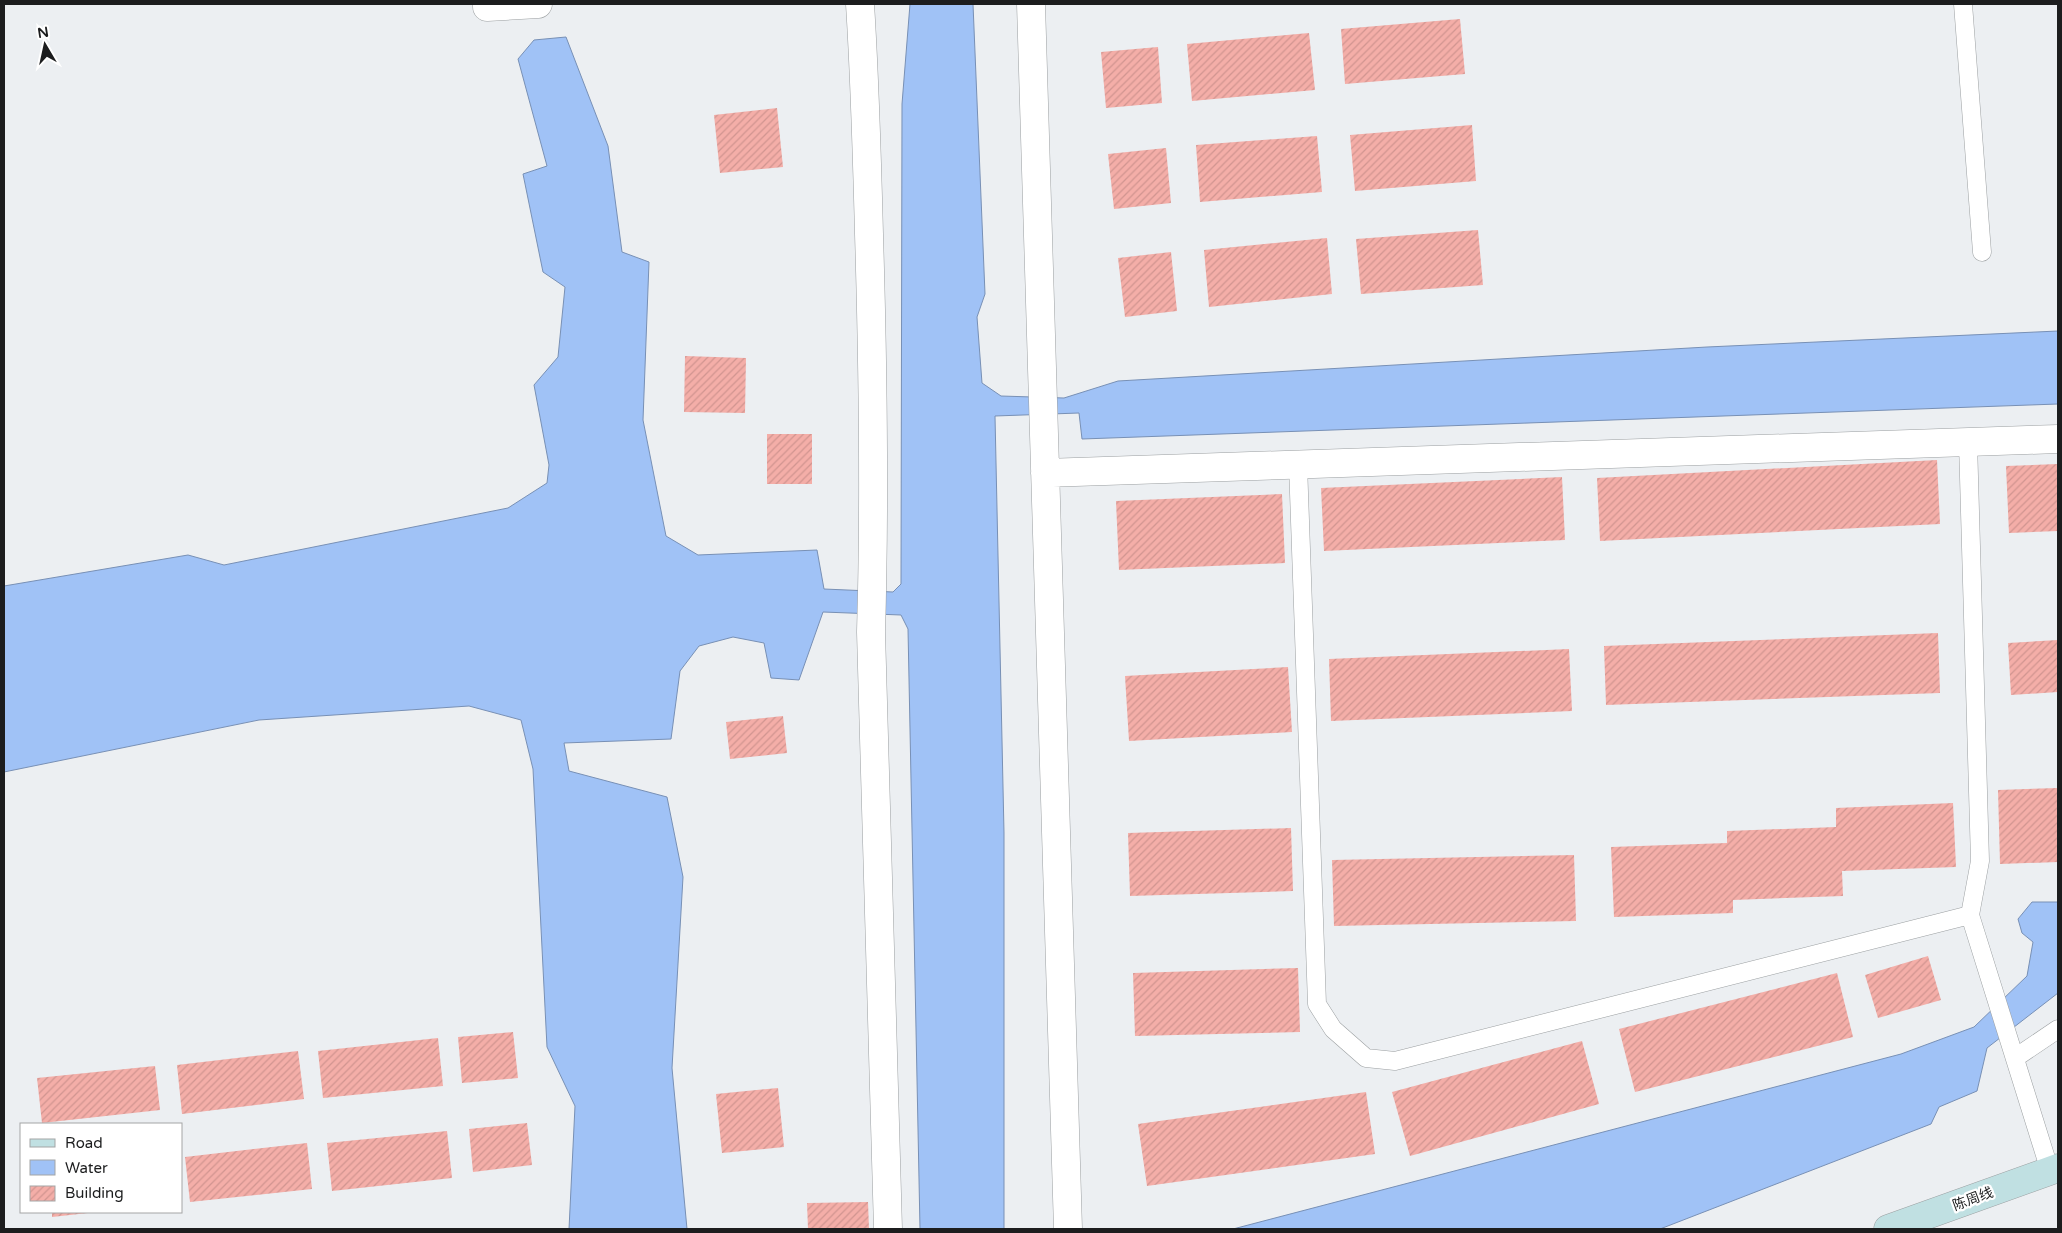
<svg xmlns="http://www.w3.org/2000/svg" width="2062" height="1233" font-family="'Varela Round','Noto Sans SC',sans-serif">
	<style>
		.water { fill: #a0c2f6; stroke: #7890b5 }
		.building { fill: url(#building-hatch) }
		.lines { fill: none; stroke-linecap: round; stroke-linejoin: round }
		.lane-casing { stroke: #9b9fa1; stroke-width: 19 }
		.street-casing { stroke: #9b9fa1; stroke-width: 29 }
		.secondary-casing { stroke: #9b9fa1; stroke-width: 29 }
		.lane { stroke: #fff; stroke-width: 18 }
		.street { stroke: #fff; stroke-width: 28 }
		.secondary { stroke: #c0e0e2; stroke-width: 28 }
		.labels { text-anchor: middle; dominant-baseline: central; stroke-width: 4.5; stroke-linejoin: round; paint-order: stroke }
		.street-label { font-size: 14px; fill: #1c1d1e; stroke: #fff }
	</style>
	<defs>
		<pattern id="building-hatch" width="6" height="6" patternUnits="userSpaceOnUse" patternTransform="scale(1.25)"><rect width="6" height="6" fill="#f4aea8"/><path d="M-1 1l2-2M0 6l6-6M5 7l2-2" fill="none" stroke="#d19590"/></pattern>
	</defs>
	<rect width="100%" height="100%" fill="#eceff2"/>
	<path class="water" d="M 910,4 L 973,4 L 985,294 L 977,317 L 982,383 L 1001,396 L 1064,398 L 1118,381 L 1707,347 L 2058,331 L 2058,404 L 1082,439 L 1079,413 L 995,416 L 1004,833 L 1004,1229 L 920,1229 L 908,629 L 901,615 L 823,612 L 799,680 L 771,678 L 764,643 L 733,637 L 699,646 L 680,671 L 671,739 L 564,743 L 569,771 L 667,797 L 683,877 L 672,1068 L 687,1229 L 569,1229 L 575,1106 L 547,1047 L 533,769 L 521,720 L 469,706 L 259,720 L 4,772 L 4,586 L 188,555 L 224,565 L 508,508 L 547,483 L 549,465 L 534,385 L 558,357 L 565,287 L 543,272 L 523,174 L 547,166 L 518,59 L 534,40 L 566,37 L 608,146 L 622,252 L 649,262 L 643,420 L 666,536 L 698,555 L 817,550 L 824,589 L 893,592 L 901,584 L 902,104 Z
		M 2032,902 L 2058,902 L 2058,993 L 1987,1048 L 1977,1091 L 1939,1107 L 1931,1124 L 1660,1229 L 1233,1229 L 1901,1054 L 1974,1027 L 2027,976 L 2033,942 L 2022,933 L 2018,919 Z"/>
	<path class="building" d="M 1460,19 L 1465,74 L 1345,84 L 1341,29 Z
		M 1309,33 L 1315,90 L 1192,101 L 1187,44 Z
		M 1158,47 L 1162,103 L 1106,108 L 1101,52 Z
		M 777,108 L 783,167 L 720,173 L 714,115 Z
		M 1472,125 L 1476,181 L 1355,191 L 1350,135 Z
		M 1317,136 L 1322,192 L 1200,202 L 1196,145 Z
		M 1166,148 L 1171,203 L 1114,209 L 1108,154 Z
		M 1478,230 L 1483,285 L 1361,294 L 1356,239 Z
		M 1327,238 L 1332,294 L 1209,307 L 1204,250 Z
		M 1171,252 L 1177,311 L 1125,317 L 1118,258 Z
		M 685,356 L 746,358 L 745,413 L 684,412 Z
		M 767,434 L 812,434 L 812,484 L 767,484 Z
		M 1937,460 L 1940,524 L 1600,541 L 1597,478 Z
		M 2058,464 L 2058,531 L 2009,533 L 2006,466 Z
		M 1562,477 L 1565,540 L 1324,551 L 1321,488 Z
		M 1282,494 L 1285,563 L 1119,570 L 1116,501 Z
		M 1938,633 L 1940,693 L 1606,705 L 1604,646 Z
		M 2058,640 L 2058,692 L 2011,695 L 2008,643 Z
		M 1569,649 L 1572,711 L 1331,721 L 1329,659 Z
		M 1288,667 L 1292,732 L 1129,741 L 1125,676 Z
		M 783,716 L 787,753 L 730,759 L 726,722 Z
		M 2058,788 L 2058,862 L 2000,864 L 1998,790 Z
		M 1953,803 L 1956,867 L 1842,871 L 1843,896 L 1733,900 L 1733,913 L 1614,917 L 1611,847 L 1727,843 L 1727,831 L 1836,827 L 1836,808 Z
		M 1291,828 L 1293,891 L 1130,896 L 1128,833 Z
		M 1574,855 L 1576,921 L 1334,926 L 1332,860 Z
		M 1928,956 L 1941,1000 L 1878,1018 L 1865,975 Z
		M 1298,968 L 1300,1032 L 1135,1036 L 1133,973 Z
		M 1837,973 L 1853,1037 L 1635,1092 L 1619,1029 Z
		M 513,1032 L 518,1078 L 462,1083 L 458,1037 Z
		M 438,1038 L 443,1086 L 323,1098 L 318,1051 Z
		M 1582,1041 L 1599,1104 L 1410,1156 L 1392,1092 Z
		M 298,1051 L 304,1099 L 182,1114 L 177,1065 Z
		M 155,1066 L 160,1110 L 42,1123 L 37,1078 Z
		M 778,1088 L 784,1147 L 722,1153 L 716,1094 Z
		M 1366,1092 L 1375,1154 L 1147,1186 L 1138,1124 Z
		M 527,1123 L 532,1165 L 473,1172 L 469,1129 Z
		M 447,1131 L 452,1178 L 332,1191 L 327,1143 Z
		M 307,1143 L 312,1189 L 190,1202 L 185,1157 Z
		M 868,1202 L 869,1229 L 808,1229 L 807,1203 Z
		M 52,1212 L 88,1212 L 88,1213 L 52,1217 Z"/>
	<g class="lines">
		<defs>
			<path id="lane" d="M 1963,4 L 1982,252
				M 1298,464 L 1317,1004 L 1333,1029 L 1366,1058 L 1395,1061 L 1970,915 L 1980,861 L 1968,442
				M 1970,915 L 2050,1171
				M 2015,1058 L 2058,1029"/>
			<path id="street" d="M 487,4 L 487,7 L 538,4
				M 860,4 C 865,81 867,157 869,234 C 873,367 875,499 871,632 L 888,1229
				M 1031,4 L 1068,1229
				M 1045,473 L 2058,439"/>
			<path id="secondary" d="M 1888,1229 L 2058,1168"/>
		</defs>
		<use href="#lane" class="lane-casing"/>
		<use href="#street" class="street-casing"/>
		<use href="#secondary" class="secondary-casing"/>
		<use href="#lane" class="lane"/>
		<use href="#street" class="street"/>
		<use href="#secondary" class="secondary"/>
	</g>
	<g class="labels">
		<g class="street-label">
			<text transform="translate(1973 1199) rotate(-20)">陈周线</text>
		</g>
	</g>
	<rect width="2062" height="1233" fill="none" stroke="#1c1d1e" stroke-width="10"/>
	<rect x="20" y="1123" width="162" height="90" fill="#ffffff" stroke="#a4a5a5"/>
	<rect x="30" y="1139" width="25" height="8" fill="#c0e0e2" stroke="#a4a5a5"/>
	<text x="65" y="1148" font-size="15" fill="#1c1d1e">Road</text>
	<rect x="30" y="1160" width="25" height="15" fill="#a0c2f6" stroke="#a4a5a5"/>
	<text x="65" y="1173" font-size="15" fill="#1c1d1e">Water</text>
	<rect x="30" y="1186" width="25" height="15" fill="url(#building-hatch)" stroke="#a4a5a5"/>
	<text x="65" y="1198" font-size="15" fill="#1c1d1e">Building</text>
	<g transform="translate(45 45) rotate(351)" stroke="#ffffff" stroke-width="4" paint-order="stroke">
	<path d="M0-4L9 19L0 12L-9 19Z" fill="#1c1d1e"/>
	<text y="-8" font-size="14" font-weight="bold" text-anchor="middle" fill="#1c1d1e">N</text>
	</g>
</svg>
